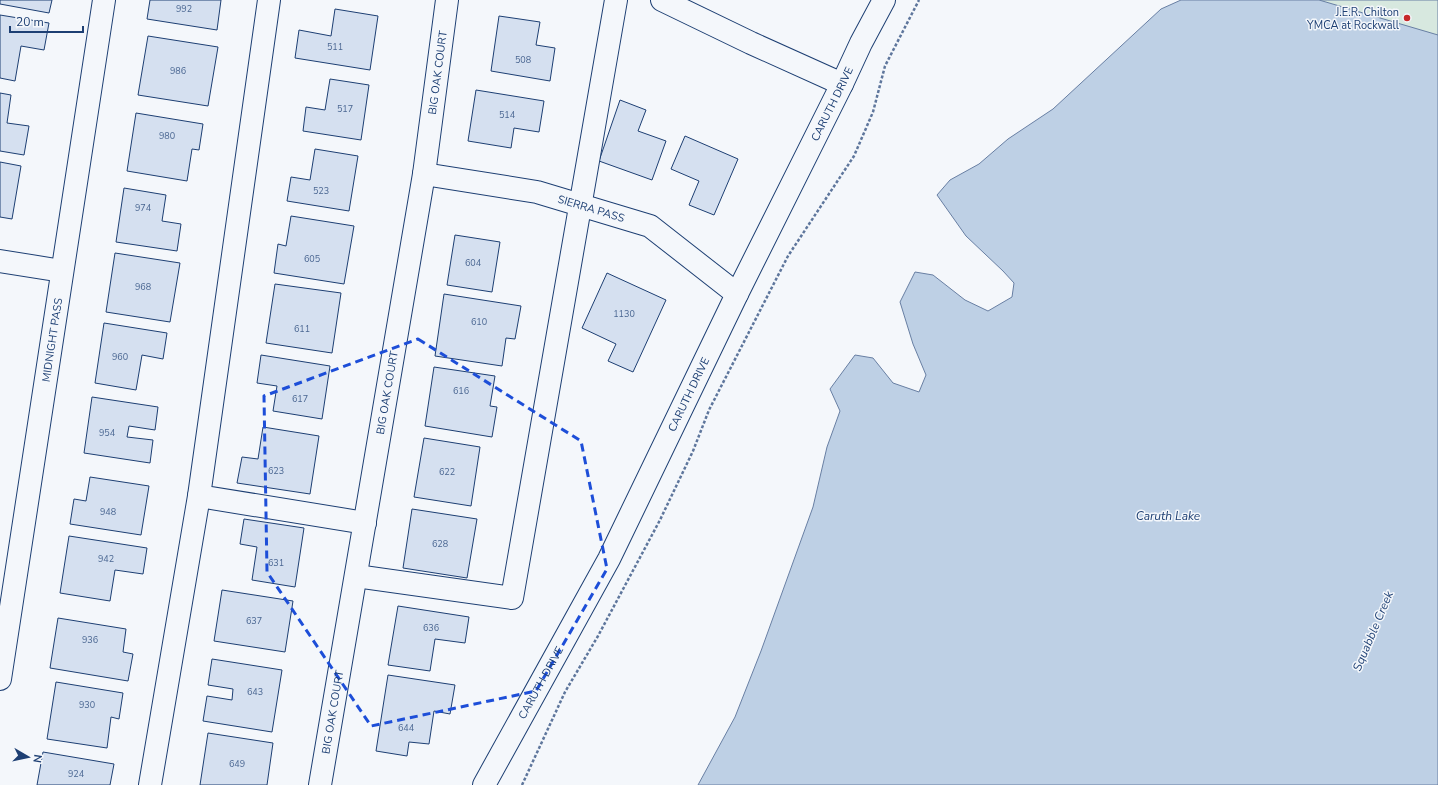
<svg xmlns="http://www.w3.org/2000/svg" width="1438" height="785" font-family="'Nunito Sans',sans-serif">
	<style>
		.green { fill: #d7e8df; stroke: #687fa3 }
		.water { fill: #bed0e5; stroke: #687fa3 }
		.building { fill: #d5e0f0; stroke: #1d3f73 }
		.lines { fill: none; stroke-linecap: round; stroke-linejoin: round }
		.minor-casing { stroke: #1d3f73; stroke-width: 24 }
		.path { stroke: #5e769c; stroke-width: 2.5; stroke-dasharray: 3 2; stroke-linecap: butt }
		.minor { stroke: #f4f7fb; stroke-width: 22 }
		.marked { fill: none; stroke: #1d4ed8; stroke-width: 3; stroke-dasharray: 8 5; stroke-linejoin: round }
		.poi-dot { fill: #c62828; stroke: #f4f7fb; stroke-width: 1.5 }
		.labels { text-anchor: middle; dominant-baseline: central; stroke-width: 3; stroke-linejoin: round; paint-order: stroke }
		.number-label { font-size: 9px; fill: #4b6792 }
		.poi-label { font-size: 11px; fill: #1d3f73; stroke: #f4f7fb; text-anchor: end }
		.street-label { font-size: 11px; fill: #1d3f73; stroke: #f4f7fb }
		.water-label { font-size: 12px; font-style: italic; fill: #1d3f73; stroke: #f4f7fb }
	</style>
	<rect width="100%" height="100%" fill="#f4f7fb"/>
	<path class="green" d="M 1313,0 L 1438,0 L 1438,36 Z"/>
	<path class="water" d="M 1181,0 L 1319,0 L 1438,35 L 1438,785 L 698,785 L 735,717 L 761,651 L 813,507 L 827,447 L 840,411 L 830,389 L 855,355 L 873,358 L 893,383 L 919,392 L 926,375 L 913,344 L 900,302 L 915,272 L 933,275 L 965,300 L 988,311 L 1012,297 L 1014,283 L 1003,271 L 966,236 L 937,195 L 950,180 L 979,164 L 1008,139 L 1053,109 L 1161,9 Z"/>
	<path class="building" d="M 0,0 L 52,0 L 49,13 L 0,4 Z
		M 150,0 L 221,0 L 217,30 L 147,19 Z
		M 335,9 L 378,16 L 370,70 L 295,58 L 299,30 L 331,36 Z
		M 0,15 L 49,23 L 44,50 L 21,46 L 15,81 L 0,78 Z
		M 499,16 L 540,22 L 536,45 L 555,48 L 550,81 L 491,71 Z
		M 148,36 L 218,47 L 208,106 L 138,95 Z
		M 330,79 L 369,85 L 361,140 L 303,131 L 306,107 L 325,110 Z
		M 476,90 L 544,101 L 539,132 L 514,128 L 511,148 L 468,141 Z
		M 0,93 L 11,95 L 7,123 L 29,126 L 24,155 L 0,151 Z
		M 620,100 L 646,110 L 638,131 L 666,141 L 652,180 L 599,161 Z
		M 136,113 L 203,124 L 199,150 L 192,149 L 187,181 L 127,171 Z
		M 685,136 L 738,159 L 714,215 L 689,205 L 699,181 L 671,169 Z
		M 315,149 L 358,156 L 349,211 L 287,201 L 291,177 L 310,180 Z
		M 0,162 L 21,166 L 12,219 L 0,217 Z
		M 124,188 L 166,195 L 162,221 L 181,224 L 177,251 L 116,242 Z
		M 291,216 L 354,226 L 344,284 L 274,273 L 278,244 L 286,246 Z
		M 455,235 L 500,242 L 492,292 L 447,285 Z
		M 115,253 L 180,263 L 170,322 L 106,312 Z
		M 607,273 L 666,300 L 633,372 L 608,361 L 616,344 L 582,328 Z
		M 275,284 L 341,293 L 332,353 L 266,343 Z
		M 444,294 L 521,306 L 515,339 L 506,338 L 502,366 L 435,356 Z
		M 104,323 L 167,333 L 163,359 L 142,355 L 136,390 L 95,383 Z
		M 261,355 L 330,366 L 322,419 L 273,411 L 277,386 L 257,383 Z
		M 434,367 L 495,376 L 490,406 L 497,407 L 492,437 L 425,426 Z
		M 92,397 L 158,407 L 155,430 L 129,426 L 127,437 L 153,440 L 150,463 L 84,453 Z
		M 263,427 L 319,436 L 310,494 L 237,483 L 242,457 L 258,459 Z
		M 424,438 L 480,447 L 471,506 L 414,497 Z
		M 90,477 L 149,486 L 141,535 L 70,524 L 74,499 L 86,501 Z
		M 412,509 L 477,519 L 467,578 L 403,568 Z
		M 244,519 L 304,528 L 295,587 L 252,580 L 257,547 L 240,544 Z
		M 69,536 L 147,548 L 143,574 L 115,570 L 110,601 L 60,593 Z
		M 222,590 L 293,601 L 285,652 L 214,641 Z
		M 398,606 L 469,617 L 465,643 L 435,639 L 430,671 L 388,665 Z
		M 58,618 L 126,629 L 123,652 L 133,654 L 128,681 L 50,668 Z
		M 212,659 L 282,670 L 272,732 L 203,721 L 207,696 L 232,700 L 233,689 L 208,685 Z
		M 388,675 L 455,685 L 450,714 L 434,711 L 429,744 L 409,742 L 407,756 L 376,751 Z
		M 56,682 L 123,693 L 119,719 L 111,717 L 107,748 L 47,739 Z
		M 208,733 L 273,743 L 267,785 L 200,785 Z
		M 43,752 L 114,764 L 110,785 L 37,785 Z"/>
	<g class="lines">
		<defs>
			<g id="minor">
				<path d="M 269,0 L 199,496 L 365,523"/>
				<path d="M 662,0 L 751,43 L 842,84"/>
				<path id="s1" d="M 424,174 L 537,192 L 650,226 L 737,294"/>
				<path d="M 0,261 L 62,271"/>
				<path d="M 356,576 L 512,598 L 616,0"/>
				<path id="s2" d="M 0,679 L 104,0"/>
				<path d="M 150,785 L 199,496"/>
				<path id="s3" d="M 320,785 L 424,174 L 447,0"/>
				<path id="s4" d="M 484,785 L 609,559 L 737,294 L 842,84 L 861,43 L 884,0"/>
			</g>
		</defs>
		<use href="#minor" class="minor-casing"/>
		<path class="path" d="M 522,785 L 565,692 L 598,636 L 660,520 L 693,451 L 709,410 L 788,256 L 854,156 L 873,112 L 885,66 L 919,0"/>
		<use href="#minor" class="minor"/>
	</g>
	<path class="marked" d="M 418,339 L 581,441 L 607,569 L 536,691 L 371,726 L 267,572 L 264,396 Z"/>
	<circle class="poi-dot" cx="1407" cy="18" r="4"/>
	<g class="labels">
		<g class="number-label">
			<text x="184" y="9">992</text>
			<text x="335" y="47">511</text>
			<text x="523" y="60">508</text>
			<text x="178" y="71">986</text>
			<text x="345" y="109">517</text>
			<text x="507" y="115">514</text>
			<text x="167" y="136">980</text>
			<text x="321" y="191">523</text>
			<text x="143" y="208">974</text>
			<text x="312" y="259">605</text>
			<text x="473" y="263">604</text>
			<text x="143" y="287">968</text>
			<text x="624" y="314">1130</text>
			<text x="479" y="322">610</text>
			<text x="302" y="329">611</text>
			<text x="120" y="357">960</text>
			<text x="461" y="391">616</text>
			<text x="300" y="399">617</text>
			<text x="107" y="433">954</text>
			<text x="276" y="471">623</text>
			<text x="447" y="472">622</text>
			<text x="108" y="512">948</text>
			<text x="440" y="544">628</text>
			<text x="106" y="559">942</text>
			<text x="276" y="563">631</text>
			<text x="254" y="621">637</text>
			<text x="431" y="628">636</text>
			<text x="90" y="640">936</text>
			<text x="255" y="692">643</text>
			<text x="87" y="705">930</text>
			<text x="406" y="728">644</text>
			<text x="237" y="764">649</text>
			<text x="76" y="774">924</text>
		</g>
		<g class="poi-label">
			<text x="1399" y="12">J.E.R. Chilton<tspan x="1399" dy="13">YMCA at Rockwall</tspan></text>
		</g>
		<g class="street-label">
			<text stroke="none"><textPath href="#s3" startOffset="722">BIG OAK COURT</textPath></text>
			<text stroke="none"><textPath href="#s4" startOffset="765">CARUTH DRIVE</textPath></text>
			<text stroke="none"><textPath href="#s1" startOffset="171">SIERRA PASS</textPath></text>
			<text stroke="none"><textPath href="#s2" startOffset="343">MIDNIGHT PASS</textPath></text>
			<text stroke="none"><textPath href="#s3" startOffset="398">BIG OAK COURT</textPath></text>
			<text stroke="none"><textPath href="#s4" startOffset="441">CARUTH DRIVE</textPath></text>
			<text stroke="none"><textPath href="#s4" startOffset="117">CARUTH DRIVE</textPath></text>
			<text stroke="none"><textPath href="#s3" startOffset="74">BIG OAK COURT</textPath></text>
		</g>
		<g class="water-label">
			<text x="1168" y="516">Caruth Lake</text>
			<text transform="translate(1373 631) rotate(-67)">Squabble Creek</text>
		</g>
	</g>
	<g transform="translate(28 757) rotate(99)" stroke="#f4f7fb" stroke-width="3" paint-order="stroke">
	<path d="M0-3L7 15L0 10L-7 15Z" fill="#1d3f73"/>
	<text y="-6" font-size="11" font-weight="bold" text-anchor="middle" fill="#1d3f73">N</text>
	</g>
	<path d="M10 26v6h73v-6" fill="none" stroke="#1d3f73" stroke-width="2"/>
	<text x="16" y="26" font-size="12" fill="#1d3f73" stroke="#f4f7fb" stroke-width="3" paint-order="stroke">20 m</text>
</svg>
